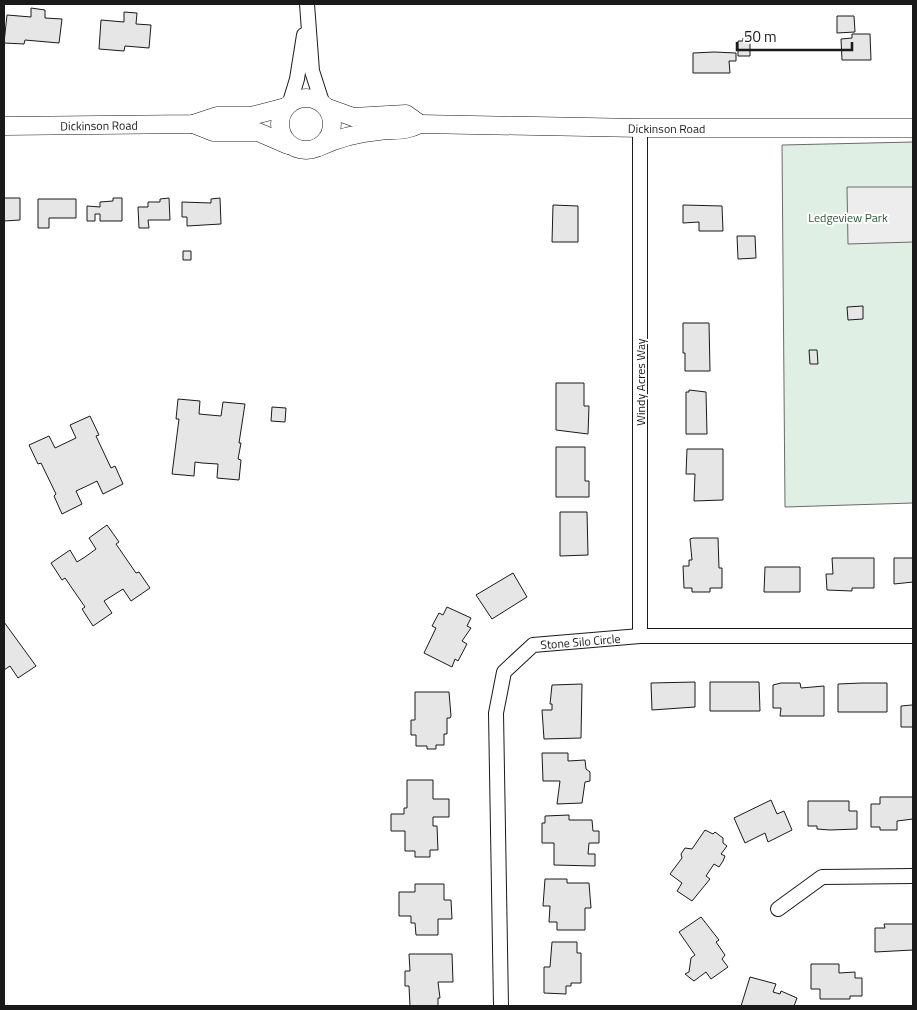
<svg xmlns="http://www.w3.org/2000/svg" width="917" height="1010" font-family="'Titillium Web',sans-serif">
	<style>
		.green { fill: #e0efe3; stroke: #6a6a6a }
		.parking { fill: #ededed; stroke: #6a6a6a }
		.building { fill: #e6e6e6; stroke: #1a1a1a }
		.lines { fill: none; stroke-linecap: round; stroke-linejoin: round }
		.minor-casing { stroke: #1a1a1a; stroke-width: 16 }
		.tertiary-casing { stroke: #1a1a1a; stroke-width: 19 }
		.minor { stroke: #fff; stroke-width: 14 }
		.tertiary { stroke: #fff; stroke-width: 18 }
		.labels { text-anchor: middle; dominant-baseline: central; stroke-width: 4; stroke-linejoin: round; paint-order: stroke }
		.street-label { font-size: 12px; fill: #1a1a1a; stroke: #fff }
		.park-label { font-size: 12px; fill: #2b5a34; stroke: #fff }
	</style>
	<rect width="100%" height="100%" fill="#fff"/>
	<path class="green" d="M 913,142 L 913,503 L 785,507 L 782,145 Z"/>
	<path class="parking" d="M 847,187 L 913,187 L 913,242 L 848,244 Z"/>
	<path class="building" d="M 31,8 L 45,10 L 45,18 L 62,19 L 59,43 L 25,40 L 24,44 L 4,43 L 7,15 L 31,17 Z
		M 124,12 L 137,13 L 136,24 L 151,25 L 149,48 L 125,46 L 124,51 L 99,49 L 101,20 L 124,22 Z
		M 837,16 L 854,16 L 855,32 L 837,33 Z
		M 852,34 L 870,34 L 871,60 L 842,60 L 841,39 L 852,38 Z
		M 743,38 L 750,38 L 750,56 L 738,56 L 738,41 L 743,41 Z
		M 714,52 L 736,53 L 736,61 L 729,61 L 730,73 L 693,73 L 693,53 Z
		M 4,198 L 20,198 L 20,220 L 4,221 Z
		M 113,198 L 122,198 L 122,221 L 100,221 L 100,214 L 95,214 L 95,221 L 87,221 L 87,206 L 100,207 L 100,202 L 113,201 Z
		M 169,198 L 170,220 L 148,220 L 149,228 L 139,228 L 138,207 L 148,207 L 148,202 L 160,202 L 160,199 Z
		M 220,198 L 221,224 L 187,226 L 187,217 L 182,217 L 182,202 L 211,203 L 211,199 Z
		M 38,199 L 76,199 L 76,218 L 49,218 L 49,228 L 38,228 Z
		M 553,205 L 578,206 L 578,242 L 552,242 Z
		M 683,205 L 722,206 L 723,231 L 699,231 L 699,222 L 683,223 Z
		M 737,236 L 755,236 L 756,258 L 738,259 Z
		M 183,251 L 191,251 L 191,260 L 183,260 Z
		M 863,306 L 863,319 L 848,320 L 847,307 Z
		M 683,323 L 709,323 L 710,371 L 685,371 L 685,353 L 683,353 Z
		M 809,350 L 817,350 L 818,364 L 810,364 Z
		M 556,383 L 584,383 L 584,406 L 589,406 L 588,434 L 556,430 Z
		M 689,390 L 706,392 L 707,434 L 686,434 L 686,392 L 689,392 Z
		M 178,399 L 200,401 L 199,414 L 221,416 L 223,402 L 245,404 L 239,443 L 241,443 L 238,459 L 241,460 L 239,480 L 217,478 L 218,464 L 202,463 L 195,462 L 194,476 L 172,474 L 179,419 L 176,419 Z
		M 272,407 L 286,408 L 285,422 L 271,421 Z
		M 90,416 L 99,435 L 96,436 L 111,468 L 115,466 L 123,484 L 103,494 L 97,481 L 89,485 L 76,491 L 82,504 L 62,514 L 54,496 L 56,494 L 41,463 L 38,464 L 29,445 L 49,436 L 55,448 L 76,438 L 70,425 Z
		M 556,447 L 585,447 L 585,481 L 589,481 L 589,497 L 556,497 Z
		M 687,449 L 723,449 L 723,500 L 694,501 L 695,474 L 686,474 Z
		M 560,512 L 587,512 L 588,555 L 560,556 Z
		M 107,525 L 119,542 L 116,544 L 136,573 L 139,572 L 150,588 L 131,601 L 123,589 L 104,601 L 112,613 L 93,626 L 82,609 L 85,607 L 65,578 L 62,580 L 51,563 L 70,550 L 77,562 L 85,557 L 96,549 L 89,538 Z
		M 693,538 L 718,538 L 719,568 L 722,568 L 722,588 L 710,588 L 710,592 L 692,592 L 692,588 L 684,588 L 683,566 L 689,566 L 689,560 L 692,560 L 690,539 Z
		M 832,558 L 874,558 L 874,588 L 852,588 L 852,591 L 827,590 L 826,574 L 833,574 Z
		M 894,558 L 913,558 L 913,582 L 894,584 Z
		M 765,567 L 800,567 L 800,592 L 764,592 Z
		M 513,573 L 527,597 L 492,619 L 476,595 Z
		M 447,607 L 471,618 L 467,626 L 471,628 L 462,641 L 467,644 L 458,661 L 455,659 L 452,667 L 424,653 L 436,628 L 432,626 L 439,613 L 443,615 Z
		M 4,622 L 36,666 L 18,678 L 10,666 L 4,670 Z
		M 695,682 L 695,707 L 652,710 L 651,683 Z
		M 710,682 L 759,682 L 760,711 L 710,711 Z
		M 781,683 L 800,683 L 801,688 L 824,686 L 824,716 L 780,716 L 781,708 L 773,708 L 773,685 Z
		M 862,683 L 887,683 L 887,712 L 838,712 L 838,684 Z
		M 582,684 L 581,738 L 544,739 L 542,710 L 552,710 L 552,704 L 550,704 L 552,685 Z
		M 415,692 L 449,692 L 451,716 L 450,718 L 447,718 L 447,734 L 444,734 L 444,745 L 436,745 L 436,749 L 427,749 L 427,746 L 416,746 L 416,735 L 411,735 L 411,720 L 415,720 Z
		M 912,705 L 913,705 L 913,727 L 901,727 L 901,706 Z
		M 542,753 L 568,753 L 568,761 L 585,760 L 586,769 L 590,772 L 590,781 L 585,782 L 582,803 L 557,804 L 560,781 L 543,781 Z
		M 407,780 L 433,780 L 433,799 L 449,799 L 449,817 L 433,817 L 433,826 L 437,826 L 438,850 L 430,850 L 430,857 L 415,857 L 415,851 L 405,851 L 405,831 L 391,831 L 391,814 L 404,814 L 404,808 L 407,808 Z
		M 880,797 L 913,797 L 913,819 L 897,821 L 897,830 L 880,830 L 880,827 L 871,827 L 871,804 L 880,804 Z
		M 771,800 L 777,814 L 784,811 L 792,830 L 768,842 L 765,833 L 745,843 L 734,818 Z
		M 808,801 L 849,801 L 849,811 L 857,811 L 857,829 L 830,830 L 817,829 L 817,826 L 808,826 Z
		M 569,815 L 569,820 L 592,820 L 593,831 L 599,831 L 599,843 L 589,843 L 588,854 L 595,854 L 595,866 L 554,865 L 554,843 L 542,843 L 542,823 L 545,823 L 545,816 Z
		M 705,830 L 713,834 L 715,832 L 723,838 L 723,843 L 727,846 L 721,854 L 725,856 L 723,861 L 719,867 L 714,864 L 706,876 L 710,879 L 692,901 L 677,891 L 682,883 L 670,874 L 682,858 L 681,854 L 685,848 L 692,849 Z
		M 545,879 L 567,879 L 567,883 L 589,883 L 591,908 L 585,908 L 585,930 L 557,930 L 557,922 L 549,922 L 550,906 L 543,906 Z
		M 415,884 L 444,884 L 444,900 L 451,900 L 452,919 L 438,919 L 438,935 L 416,935 L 415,923 L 411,923 L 411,916 L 399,916 L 399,892 L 415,892 Z
		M 701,917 L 719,940 L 716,942 L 725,955 L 722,959 L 728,967 L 711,979 L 706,972 L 694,981 L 685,974 L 689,972 L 691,958 L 695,955 L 679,932 Z
		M 884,924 L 913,924 L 913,950 L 875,952 L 875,928 L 885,928 Z
		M 552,942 L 577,942 L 577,953 L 581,953 L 581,983 L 571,983 L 571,986 L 566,986 L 566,994 L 544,993 L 544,967 L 550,967 Z
		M 409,954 L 452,954 L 453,982 L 438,982 L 440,998 L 438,998 L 438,1006 L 410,1006 L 409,986 L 405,986 L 405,971 L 410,971 Z
		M 811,964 L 839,964 L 839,973 L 855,972 L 855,978 L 862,978 L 862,996 L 850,996 L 850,999 L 820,999 L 820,989 L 811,989 Z
		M 750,977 L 776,984 L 773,992 L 780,994 L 781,991 L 797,998 L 794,1006 L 741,1006 Z"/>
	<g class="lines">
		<defs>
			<g id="minor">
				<path d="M 307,4 L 312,71 L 322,102"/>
				<path d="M 290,102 L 297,79 L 304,35"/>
				<path d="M 640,128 L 640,636"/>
				<path d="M 778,909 L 822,877 L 913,876"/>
				<path id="s1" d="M 501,1006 L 496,713 L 504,672 L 533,645 L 640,636 L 913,636"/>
			</g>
			<g id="tertiary">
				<circle cx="306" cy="124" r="26"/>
				<path d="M 328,108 L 353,117 L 406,114 L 420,124"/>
				<path d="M 193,124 L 213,132 L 258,132 L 288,145"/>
				<path id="s2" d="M 4,126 L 193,124 L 217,116 L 251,116 L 286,107"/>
				<path id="s3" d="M 319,147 C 338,138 357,133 379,131 C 396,129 404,132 420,124 L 640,128 L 913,128"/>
			</g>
		</defs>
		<use href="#minor" class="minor-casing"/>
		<use href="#tertiary" class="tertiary-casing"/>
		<use href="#minor" class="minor"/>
		<use href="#tertiary" class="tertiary"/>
	</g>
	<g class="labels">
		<g class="street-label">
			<text stroke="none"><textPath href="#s2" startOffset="95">Dickinson Road</textPath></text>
			<text stroke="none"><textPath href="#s3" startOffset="351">Dickinson Road</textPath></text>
			<text transform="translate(640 382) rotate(-90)">Windy Acres Way</text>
			<text stroke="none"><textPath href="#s1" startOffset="422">Stone Silo Circle</textPath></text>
		</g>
		<g class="park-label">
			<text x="848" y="217">Ledgeview Park</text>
		</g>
	</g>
	<rect width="917" height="1010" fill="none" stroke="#1a1a1a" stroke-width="10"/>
	<path d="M737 42v8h115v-8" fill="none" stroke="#1a1a1a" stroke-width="2.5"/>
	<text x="744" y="42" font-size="15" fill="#1a1a1a" stroke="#ffffff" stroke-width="4" paint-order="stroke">50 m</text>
</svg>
